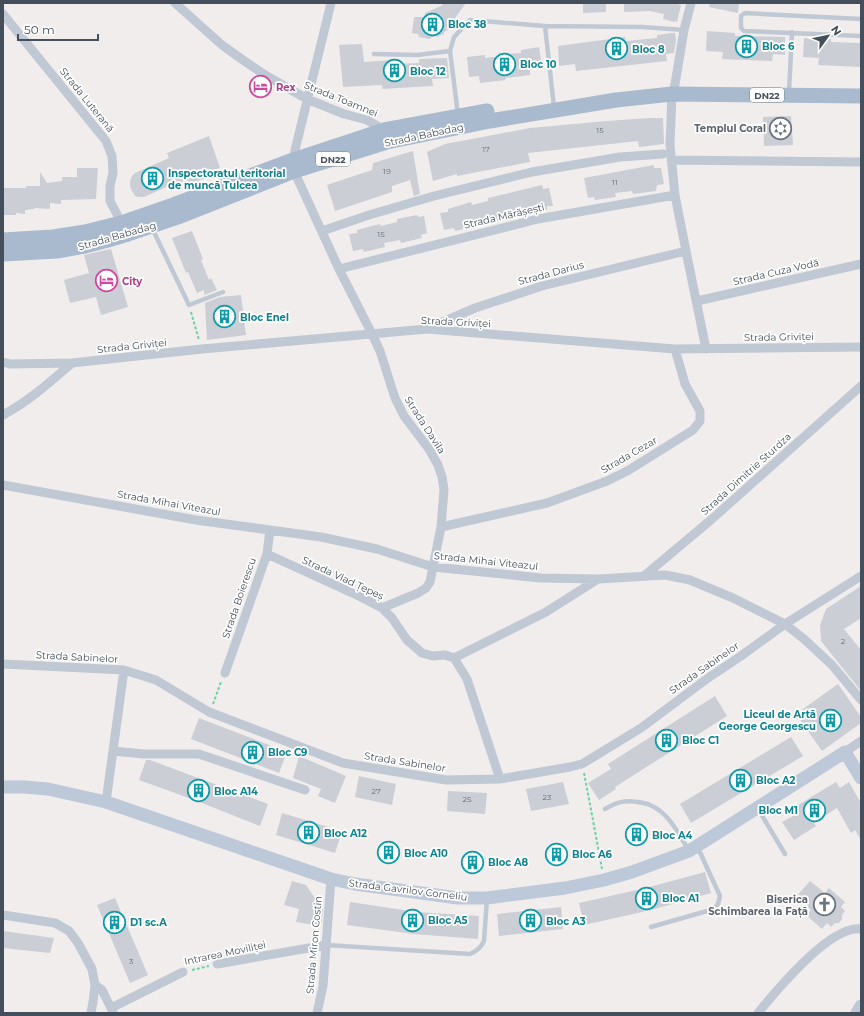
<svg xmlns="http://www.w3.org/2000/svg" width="864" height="1016" font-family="Montserrat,sans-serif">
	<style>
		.building { fill: #cbced5 }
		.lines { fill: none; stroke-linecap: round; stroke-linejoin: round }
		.path { stroke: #6cd2a6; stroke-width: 2; stroke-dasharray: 3 2; stroke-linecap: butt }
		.lane { stroke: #bfc8d3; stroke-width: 4.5 }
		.street { stroke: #bfc8d3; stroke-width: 9 }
		.secondary { stroke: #bdc8d8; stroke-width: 13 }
		.primary { stroke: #aabace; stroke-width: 15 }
		.labels { text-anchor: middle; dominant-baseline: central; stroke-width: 3.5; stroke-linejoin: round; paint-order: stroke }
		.number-label { font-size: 8px; fill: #666f7a }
		.shield { fill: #fff; stroke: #7c848c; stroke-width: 1 }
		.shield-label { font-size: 9px; font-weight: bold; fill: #444f5b }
		.culture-label { font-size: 10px; font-weight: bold; fill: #0d838f; stroke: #fff; text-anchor: start }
		.hotel-label { font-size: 10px; font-weight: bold; fill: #b23c85; stroke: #fff; text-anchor: start }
		.street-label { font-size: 10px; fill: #444f5b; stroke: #fff }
		.worship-label { font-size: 10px; font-weight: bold; fill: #5b616d; stroke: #fff; text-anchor: end }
	</style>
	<rect width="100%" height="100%" fill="#f0edec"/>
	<path class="building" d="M 444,3 L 466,3 L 455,18 L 456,19 L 450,29 L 444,32 L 444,34 L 437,37 L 435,36 L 429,39 L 419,37 L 418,34 L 412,33 L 414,17 L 424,17 L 425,13 L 441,6 Z
		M 583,3 L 606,3 L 606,12 L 583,13 Z
		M 624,3 L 673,3 L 681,5 L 677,22 L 674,21 L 674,22 L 663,19 L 664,14 L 650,11 L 624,12 Z
		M 710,3 L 739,3 L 738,13 L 709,7 Z
		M 707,31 L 735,33 L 735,36 L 785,37 L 785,55 L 773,54 L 772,61 L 722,59 L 723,52 L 706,51 Z
		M 672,33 L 675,33 L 676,41 L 674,53 L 666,54 L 667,61 L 576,71 L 575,64 L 559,66 L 558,46 L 625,37 L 626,41 L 657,38 L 657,35 Z
		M 804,38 L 831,39 L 831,42 L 861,43 L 861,67 L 818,65 L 819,58 L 803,57 Z
		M 362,44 L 364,62 L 393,60 L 393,64 L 419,63 L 419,59 L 447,58 L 449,78 L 432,79 L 433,86 L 382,89 L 382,85 L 343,87 L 339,45 Z
		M 539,47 L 542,67 L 530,68 L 530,75 L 505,78 L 506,80 L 480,83 L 479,76 L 469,77 L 467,57 L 485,55 L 485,58 L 504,56 L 504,54 L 521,53 L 521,50 Z
		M 791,116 L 793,145 L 764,146 L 763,117 Z
		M 649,118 L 663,118 L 664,144 L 639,147 L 638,141 L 528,153 L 530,162 L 457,176 L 457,174 L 433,181 L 427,152 L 445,144 L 530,128 L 607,121 Z
		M 209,136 L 220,168 L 211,171 L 205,178 L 195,182 L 189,182 L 187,180 L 173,184 L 144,197 L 138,197 L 135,196 L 131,189 L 130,185 L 130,181 L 132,176 L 135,173 L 169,158 L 167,153 Z
		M 413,151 L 420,194 L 414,196 L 410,180 L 392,186 L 392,192 L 335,211 L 327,185 L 372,170 L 373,163 Z
		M 654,165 L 654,168 L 661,168 L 664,184 L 657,185 L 656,191 L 633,194 L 632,191 L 615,193 L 616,197 L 595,200 L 594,197 L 588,198 L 584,178 Z
		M 77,168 L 98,168 L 96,199 L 61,200 L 61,204 L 50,203 L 50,209 L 35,208 L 34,209 L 25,210 L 25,214 L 16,213 L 16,215 L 3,215 L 3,188 L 26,188 L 26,186 L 40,186 L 40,172 L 47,183 L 62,181 L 62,177 L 77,177 Z
		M 542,185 L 543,189 L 549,188 L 553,206 L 547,206 L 547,210 L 526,214 L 492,223 L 491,219 L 476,222 L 477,226 L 455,231 L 454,228 L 444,230 L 440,213 L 448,212 L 448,209 L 471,202 L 472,205 L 488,201 L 488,198 Z
		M 417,215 L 418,217 L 424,216 L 427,233 L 421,235 L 422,238 L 401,243 L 400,240 L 384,243 L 385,247 L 364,252 L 363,249 L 353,251 L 349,234 L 357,233 L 357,230 L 380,224 L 381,226 L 397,222 L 397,219 Z
		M 192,231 L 203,259 L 201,260 L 209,280 L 211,278 L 217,290 L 204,295 L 204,290 L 197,293 L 188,272 L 186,273 L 172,238 Z
		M 111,249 L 128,307 L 101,315 L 96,297 L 70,303 L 64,280 L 89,273 L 84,255 Z
		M 241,295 L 246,335 L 207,340 L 205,303 L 220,297 Z
		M 861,586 L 861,618 L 844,629 L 861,650 L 861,691 L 821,641 L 820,625 L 826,609 Z
		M 838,684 L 861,717 L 861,723 L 822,751 L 796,714 Z
		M 715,696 L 727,716 L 615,787 L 616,789 L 599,800 L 588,783 L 611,769 L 608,764 Z
		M 199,718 L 287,752 L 279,773 L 191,739 Z
		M 791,737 L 803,756 L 691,823 L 680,804 Z
		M 299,756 L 346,776 L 335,803 L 318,796 L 321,789 L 293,778 Z
		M 146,760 L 150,760 L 268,804 L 260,826 L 197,801 L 139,780 Z
		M 359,776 L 396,784 L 392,805 L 355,797 Z
		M 563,782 L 569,804 L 531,811 L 526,789 Z
		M 836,782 L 840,788 L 849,782 L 861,803 L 861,840 L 855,830 L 851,833 L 837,808 L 814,823 L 816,826 L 794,840 L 782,822 L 797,814 L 793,808 Z
		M 448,791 L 487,793 L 485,814 L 447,811 Z
		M 282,813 L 342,831 L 335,853 L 276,835 Z
		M 705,872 L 711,893 L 651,910 L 584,925 L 579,903 L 646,888 Z
		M 292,881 L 306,885 L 323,910 L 321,926 L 296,922 L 299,909 L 284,905 Z
		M 810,881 L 825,893 L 829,888 L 845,902 L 841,907 L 845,911 L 842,915 L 842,919 L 839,923 L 835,923 L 831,927 L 827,923 L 822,929 L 806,915 L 811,910 L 796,897 Z
		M 115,898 L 148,975 L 130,983 L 97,905 Z
		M 350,902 L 417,912 L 479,916 L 478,939 L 414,934 L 347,925 Z
		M 561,907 L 563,929 L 499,936 L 497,914 Z
		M 3,931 L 54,938 L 50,953 L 3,948 Z"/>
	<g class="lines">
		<path class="path" d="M 191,312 L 199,340
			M 213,704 L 221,682
			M 584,773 L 592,815 L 602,869
			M 192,970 L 209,966"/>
		<path class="lane" d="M 861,19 L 745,13 L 741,16 L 741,28 L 744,31 L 861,36
			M 545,26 L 554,107
			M 374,54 L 417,55 L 450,51
			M 789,92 L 792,32
			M 458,115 L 450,51 L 454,37 L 470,20 L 545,26 L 643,27 L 684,30
			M 152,228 L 189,305 L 223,292
			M 605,809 C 617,802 624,800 638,802 C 642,803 646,803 650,805 C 669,813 678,833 688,849
			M 758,809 L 785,854
			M 651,927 L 714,909 L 718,904 L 720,896 L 698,848
			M 326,945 L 470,954 C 477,951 481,948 484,941 L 487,899"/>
		<path class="street" d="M 175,3 L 222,45 L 243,60 L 265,75 L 307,99 L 344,114 L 367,120 L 384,130
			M 331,3 L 296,146 L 293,160 L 294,171 L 339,269 L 372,334 L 380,351 L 395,398 L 404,416 L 429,449 L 438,465 L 442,477 L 444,490 L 441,527 L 430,582 L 426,588 L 418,593 L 382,608
			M 691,3 L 684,30 L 675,84 L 672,94 L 670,145 L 675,195 L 686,251 L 706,349
			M 3,14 L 106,141 L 112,156 L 113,173 L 110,186 L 110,201 L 123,226
			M 671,160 L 861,162
			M 322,231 L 369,215 L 434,196 L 532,172 L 620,157 L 663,154
			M 339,269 L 538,219 L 675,195
			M 697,301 L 861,264
			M 429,328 L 475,308 L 542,286 L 686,251
			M 3,362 L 10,364 L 72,363 L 202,349 L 427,329 L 675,349 L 861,347
			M 3,415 C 29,401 50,382 72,363
			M 3,485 L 196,520 L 321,537 L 377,549 L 433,567 L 541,578 L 599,579 L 665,575 L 690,580 L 733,598 L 785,624 L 804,639 L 832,665 L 861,700
			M 441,527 L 547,503 L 607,481 L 629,470 L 693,430 L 700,421 L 700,411 L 685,384 L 675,349
			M 267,554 L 361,597 L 382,608 L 392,618 L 407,640 L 422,653 L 433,656 L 445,655 L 454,658 L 467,679 L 500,779
			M 644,576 L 712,519 L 861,386
			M 454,658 L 546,612 L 598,579
			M 3,664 L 124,670 L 156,680 L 209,712 L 343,763 L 446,780 L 500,779 L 570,767 L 582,764 L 641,728 L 708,678 L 741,656 L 785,624 L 861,576
			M 225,673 L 267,554 L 270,530
			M 113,751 L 144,754 L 199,754 L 305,790
			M 845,752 L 861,741
			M 106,802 L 124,670
			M 3,915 L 55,923 L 69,931 L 78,943 L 92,969 L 95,985 L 93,1002 L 91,1013
			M 217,964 L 326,945
			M 95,985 L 102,990 L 113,1012
			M 111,1008 L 183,972
			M 317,1013 L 323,986 L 331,879
			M 758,1013 C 776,991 830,925 861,929"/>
		<path class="secondary" d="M 3,787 L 24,787 L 48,789 L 106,802 L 331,879 L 355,884 L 458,898 L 487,898 L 565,888 L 604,880 L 632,872 L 689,851 L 697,846 L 845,752 L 861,778
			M 857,1013 L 861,1006"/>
		<path class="primary" d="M 3,240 L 53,237 L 85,232 L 121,223 L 173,205 L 293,160 L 384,130 L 487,111
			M 3,254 L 57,251 L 85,246 L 108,240 L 128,234 L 178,217 L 294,171 L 387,142 L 490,121 L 616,100 L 672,94 L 861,96"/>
	</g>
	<defs>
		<symbol id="building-ring" viewBox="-11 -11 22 22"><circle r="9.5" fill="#fff" stroke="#0f9aa8" stroke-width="1.5"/><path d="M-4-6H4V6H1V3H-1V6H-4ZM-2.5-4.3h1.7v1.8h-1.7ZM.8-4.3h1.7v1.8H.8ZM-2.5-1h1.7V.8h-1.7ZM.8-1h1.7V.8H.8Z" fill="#0f9aa8"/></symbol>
		<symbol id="hotel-ring" viewBox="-11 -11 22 22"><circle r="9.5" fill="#fff" stroke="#d1479c" stroke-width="1.5"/><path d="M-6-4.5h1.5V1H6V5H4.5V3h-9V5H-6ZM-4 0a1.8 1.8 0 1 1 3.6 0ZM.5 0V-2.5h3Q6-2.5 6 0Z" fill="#d1479c"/></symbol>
		<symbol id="synagogue-ring" viewBox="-11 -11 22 22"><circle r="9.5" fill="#fff" stroke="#6b7280" stroke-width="1.5"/><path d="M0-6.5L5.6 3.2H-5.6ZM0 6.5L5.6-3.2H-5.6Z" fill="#6b7280"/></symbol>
		<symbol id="church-ring" viewBox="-11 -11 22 22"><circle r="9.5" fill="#fff" stroke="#6b7280" stroke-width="1.5"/><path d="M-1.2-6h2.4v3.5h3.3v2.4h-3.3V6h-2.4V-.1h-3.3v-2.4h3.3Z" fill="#6b7280"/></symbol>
	</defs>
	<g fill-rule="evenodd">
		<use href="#building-ring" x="420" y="12" width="25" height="25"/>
		<use href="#building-ring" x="734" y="34" width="25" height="25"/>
		<use href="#building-ring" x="604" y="36" width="25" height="25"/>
		<use href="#building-ring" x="492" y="52" width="25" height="25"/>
		<use href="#building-ring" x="382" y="58" width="25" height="25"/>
		<use href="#hotel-ring" x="248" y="74" width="25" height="25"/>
		<use href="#synagogue-ring" x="768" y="116" width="25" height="25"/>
		<use href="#building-ring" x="140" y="166" width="25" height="25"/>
		<use href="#hotel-ring" x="94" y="268" width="25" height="25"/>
		<use href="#building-ring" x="212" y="304" width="25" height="25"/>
		<use href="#building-ring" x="818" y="708" width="25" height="25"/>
		<use href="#building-ring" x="654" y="728" width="25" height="25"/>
		<use href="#building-ring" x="240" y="740" width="25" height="25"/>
		<use href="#building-ring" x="728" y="768" width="25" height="25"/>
		<use href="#building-ring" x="186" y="778" width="25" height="25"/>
		<use href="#building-ring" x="802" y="798" width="25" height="25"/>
		<use href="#building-ring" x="296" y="820" width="25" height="25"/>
		<use href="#building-ring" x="624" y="822" width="25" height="25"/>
		<use href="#building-ring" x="376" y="840" width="25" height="25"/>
		<use href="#building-ring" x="544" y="842" width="25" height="25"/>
		<use href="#building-ring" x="460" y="850" width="25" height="25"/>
		<use href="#building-ring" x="634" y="886" width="25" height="25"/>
		<use href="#church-ring" x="812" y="892" width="25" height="25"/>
		<use href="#building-ring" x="400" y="908" width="25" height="25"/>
		<use href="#building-ring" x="518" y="908" width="25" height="25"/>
		<use href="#building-ring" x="102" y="910" width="25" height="25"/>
	</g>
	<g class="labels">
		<g class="number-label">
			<text x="600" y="130">15</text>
			<text x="486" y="149">17</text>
			<text x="387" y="171">19</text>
			<text x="615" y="182">11</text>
			<text x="381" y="234">15</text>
			<text x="843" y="641">2</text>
			<text x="376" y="791">27</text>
			<text x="547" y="797">23</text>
			<text x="467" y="799">25</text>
			<text x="131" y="961">3</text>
		</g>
		<g class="shield">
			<rect x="750" y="88" width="34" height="14" rx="3"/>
			<rect x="316" y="152" width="34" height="14" rx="3"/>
		</g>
		<g class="shield-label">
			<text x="767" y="95">DN22</text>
			<text x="333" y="159">DN22</text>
		</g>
		<g class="culture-label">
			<text x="448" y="24">Bloc 38</text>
			<text x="762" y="46">Bloc 6</text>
			<text x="632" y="49">Bloc 8</text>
			<text x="520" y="64">Bloc 10</text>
			<text x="410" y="71">Bloc 12</text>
			<text x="168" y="173">Inspectoratul teritorial<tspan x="168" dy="12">de muncă Tulcea</tspan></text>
			<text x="240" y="317">Bloc Enel</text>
			<text x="816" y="714" text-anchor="end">Liceul de Artă<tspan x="816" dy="12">George Georgescu</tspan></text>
			<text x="682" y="740">Bloc C1</text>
			<text x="268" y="752">Bloc C9</text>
			<text x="756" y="780">Bloc A2</text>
			<text x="214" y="791">Bloc A14</text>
			<text x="798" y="810" text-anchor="end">Bloc M1</text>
			<text x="324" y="833">Bloc A12</text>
			<text x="652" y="835">Bloc A4</text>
			<text x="404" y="853">Bloc A10</text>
			<text x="572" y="854">Bloc A6</text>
			<text x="488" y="862">Bloc A8</text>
			<text x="662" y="898">Bloc A1</text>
			<text x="428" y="920">Bloc A5</text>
			<text x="546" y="921">Bloc A3</text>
			<text x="130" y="922">D1 sc.A</text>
		</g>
		<g class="hotel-label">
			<text x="276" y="87">Rex</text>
			<text x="122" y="281">City</text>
		</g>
		<g class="street-label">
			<text transform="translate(341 99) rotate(22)">Strada Toamnei</text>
			<text transform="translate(87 100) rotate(51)">Strada Luterană</text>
			<text transform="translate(424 135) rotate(-12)">Strada Babadag</text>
			<text transform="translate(504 216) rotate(-13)">Strada Mărășești</text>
			<text transform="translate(117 236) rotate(-16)">Strada Babadag</text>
			<text transform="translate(776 272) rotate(-13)">Strada Cuza Vodă</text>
			<text transform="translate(551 273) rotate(-15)">Strada Darius</text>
			<text transform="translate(456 322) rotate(3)">Strada Griviței</text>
			<text transform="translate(779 337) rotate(-1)">Strada Griviței</text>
			<text transform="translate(132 346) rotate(-6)">Strada Griviței</text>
			<text transform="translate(425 425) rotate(57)">Strada Davila</text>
			<text transform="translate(629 455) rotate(-30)">Strada Cezar</text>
			<text transform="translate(746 474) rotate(-42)">Strada Dimitrie Sturdza</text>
			<text transform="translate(169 503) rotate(10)">Strada Mihai Viteazul</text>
			<text transform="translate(486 561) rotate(6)">Strada Mihai Viteazul</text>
			<text transform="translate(343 578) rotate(25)">Strada Vlad Țepeș</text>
			<text transform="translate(239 598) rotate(-71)">Strada Boierescu</text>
			<text transform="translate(77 657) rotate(3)">Strada Sabinelor</text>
			<text transform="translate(704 668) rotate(-35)">Strada Sabinelor</text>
			<text transform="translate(405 762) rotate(9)">Strada Sabinelor</text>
			<text transform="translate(408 890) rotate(7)">Strada Gavrilov Corneliu</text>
			<text transform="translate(314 945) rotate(-85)">Strada Miron Costin</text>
			<text transform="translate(225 953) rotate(-12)">Intrarea Moviliței</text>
		</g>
		<g class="worship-label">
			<text x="766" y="128">Templul Coral</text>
			<text x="808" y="899">Biserica<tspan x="808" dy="12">Schimbarea la Față</tspan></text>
		</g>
	</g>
	<rect width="864" height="1016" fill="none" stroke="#444f5b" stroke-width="8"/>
	<g transform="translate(828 36) rotate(57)" stroke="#ffffff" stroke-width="3" paint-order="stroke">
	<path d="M0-3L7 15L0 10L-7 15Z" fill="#444f5b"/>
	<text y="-6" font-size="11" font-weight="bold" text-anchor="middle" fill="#444f5b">N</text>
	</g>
	<path d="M18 34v6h80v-6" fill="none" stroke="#444f5b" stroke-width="2"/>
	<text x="24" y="34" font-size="12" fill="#444f5b" stroke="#ffffff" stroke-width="3" paint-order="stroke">50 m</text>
</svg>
